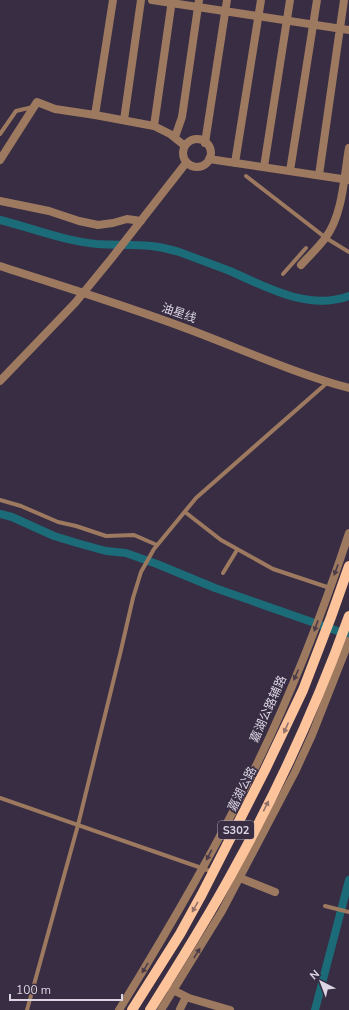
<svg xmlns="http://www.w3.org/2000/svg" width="349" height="1010" font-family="'Nunito Sans','Noto Sans SC',sans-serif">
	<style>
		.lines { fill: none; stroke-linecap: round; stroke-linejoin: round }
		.canal { stroke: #1b6b78; stroke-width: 8 }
		.lane { stroke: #9d7960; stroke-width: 4 }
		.street { stroke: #9d7960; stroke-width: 8 }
		.primary { stroke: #fdc39a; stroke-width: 10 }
		.oneway { fill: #4c3c49 }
		.oneway2 { fill: #91706a }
		.labels { text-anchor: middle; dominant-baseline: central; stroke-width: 3.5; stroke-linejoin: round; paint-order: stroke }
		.shield { fill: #382d43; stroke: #aba3b4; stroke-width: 1 }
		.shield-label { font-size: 11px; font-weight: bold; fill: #dcd6e4 }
		.street-label { font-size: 12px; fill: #dcd6e4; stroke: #382d43 }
	</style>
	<rect width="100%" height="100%" fill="#382d43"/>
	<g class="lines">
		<path class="canal" d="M 0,220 C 32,228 64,241 97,244 C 128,246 151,242 182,253 C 198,259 214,265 230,271 C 266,287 308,311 349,296
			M 0,514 L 12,517 L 54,536 L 77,543 L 106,551 L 126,553 L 157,564 L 215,588 L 349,635
			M 315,1010 L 349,880"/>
		<path class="lane" d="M 0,134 L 16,111 L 33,107
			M 246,176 L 326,238 L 349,252
			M 283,274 L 306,248
			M 0,500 L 21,506 L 58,522 L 76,526 L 106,536 L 134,535 L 157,545
			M 185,512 L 221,540 L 273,569 L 330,588
			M 223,573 L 237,550
			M 0,798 L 213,872
			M 325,906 L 349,912
			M 27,1010 L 78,825 L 121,650 L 133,598 L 141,572 L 154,549 L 196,498 L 328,382"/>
		<path class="street" d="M 152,0 L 349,30
			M 95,115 L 113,0
			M 124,120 L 141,0
			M 154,126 L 172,0
			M 175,137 L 182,117 L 199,0
			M183 153a14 14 0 1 1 28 0a14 14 0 1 1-28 0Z
			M 205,143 L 227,0
			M 209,159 L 349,180
			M 0,160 L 37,102 L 55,109 L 95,115 L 154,126 L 170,134 L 185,146
			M 235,163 L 261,0
			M 264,167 L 290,0
			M 290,171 L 317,0
			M 319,175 L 344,0
			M 0,201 L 49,211 L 79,221 L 98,225 L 113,223 L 127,219 L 141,221
			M 301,265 C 309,256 319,247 326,237 C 343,214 344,176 349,148
			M 0,266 C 67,288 135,308 201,334 C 250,353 298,374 349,388
			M 0,381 L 75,303 L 111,259 L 186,163
			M 235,876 L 275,892
			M 169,988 L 189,998 L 230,1010
			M 180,1009 L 186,997
			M 119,1010 C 167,932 213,854 253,772 C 291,695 322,615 349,533
			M 161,1010 L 222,911 L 295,772 L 312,735 L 349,641"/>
		<path class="primary" d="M 132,1010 L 180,934 L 202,894 L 265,770 L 303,690 L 331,617 L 349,566
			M 150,1010 C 178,965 206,921 231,875 C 277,792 317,705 349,616"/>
	</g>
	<defs><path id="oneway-solid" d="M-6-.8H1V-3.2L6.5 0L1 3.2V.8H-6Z"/></defs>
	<g class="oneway">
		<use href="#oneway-solid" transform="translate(336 570) rotate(110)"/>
		<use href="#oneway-solid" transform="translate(316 626) rotate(110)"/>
		<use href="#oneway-solid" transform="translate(296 675) rotate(114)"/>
		<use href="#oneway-solid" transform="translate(209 855) rotate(118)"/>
		<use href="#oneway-solid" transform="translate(197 953) rotate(-58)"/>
		<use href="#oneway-solid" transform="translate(145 968) rotate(121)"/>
	</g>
	<g class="oneway2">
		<use href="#oneway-solid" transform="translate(286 728) rotate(114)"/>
		<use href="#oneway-solid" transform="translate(266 806) rotate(-64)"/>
		<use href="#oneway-solid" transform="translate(195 907) rotate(120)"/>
	</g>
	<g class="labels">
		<rect class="shield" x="218" y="821" width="36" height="18" rx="3"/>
		<g class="shield-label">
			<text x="236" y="830">S302</text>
		</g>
		<g class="street-label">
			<text transform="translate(179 313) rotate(19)">油星线</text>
			<text transform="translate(268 709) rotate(-66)">嘉湖公路辅路</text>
			<text transform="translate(242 789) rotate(-63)">嘉湖公路</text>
		</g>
	</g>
	<g transform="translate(321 982) rotate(318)" stroke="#382d43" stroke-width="3" paint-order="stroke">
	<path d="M0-3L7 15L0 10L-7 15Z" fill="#dcd6e4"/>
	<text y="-6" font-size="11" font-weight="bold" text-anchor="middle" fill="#dcd6e4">N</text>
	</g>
	<path d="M10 994v6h112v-6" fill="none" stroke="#dcd6e4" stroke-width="2"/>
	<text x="16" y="994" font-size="12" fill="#dcd6e4" stroke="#382d43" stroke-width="3" paint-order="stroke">100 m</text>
</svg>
